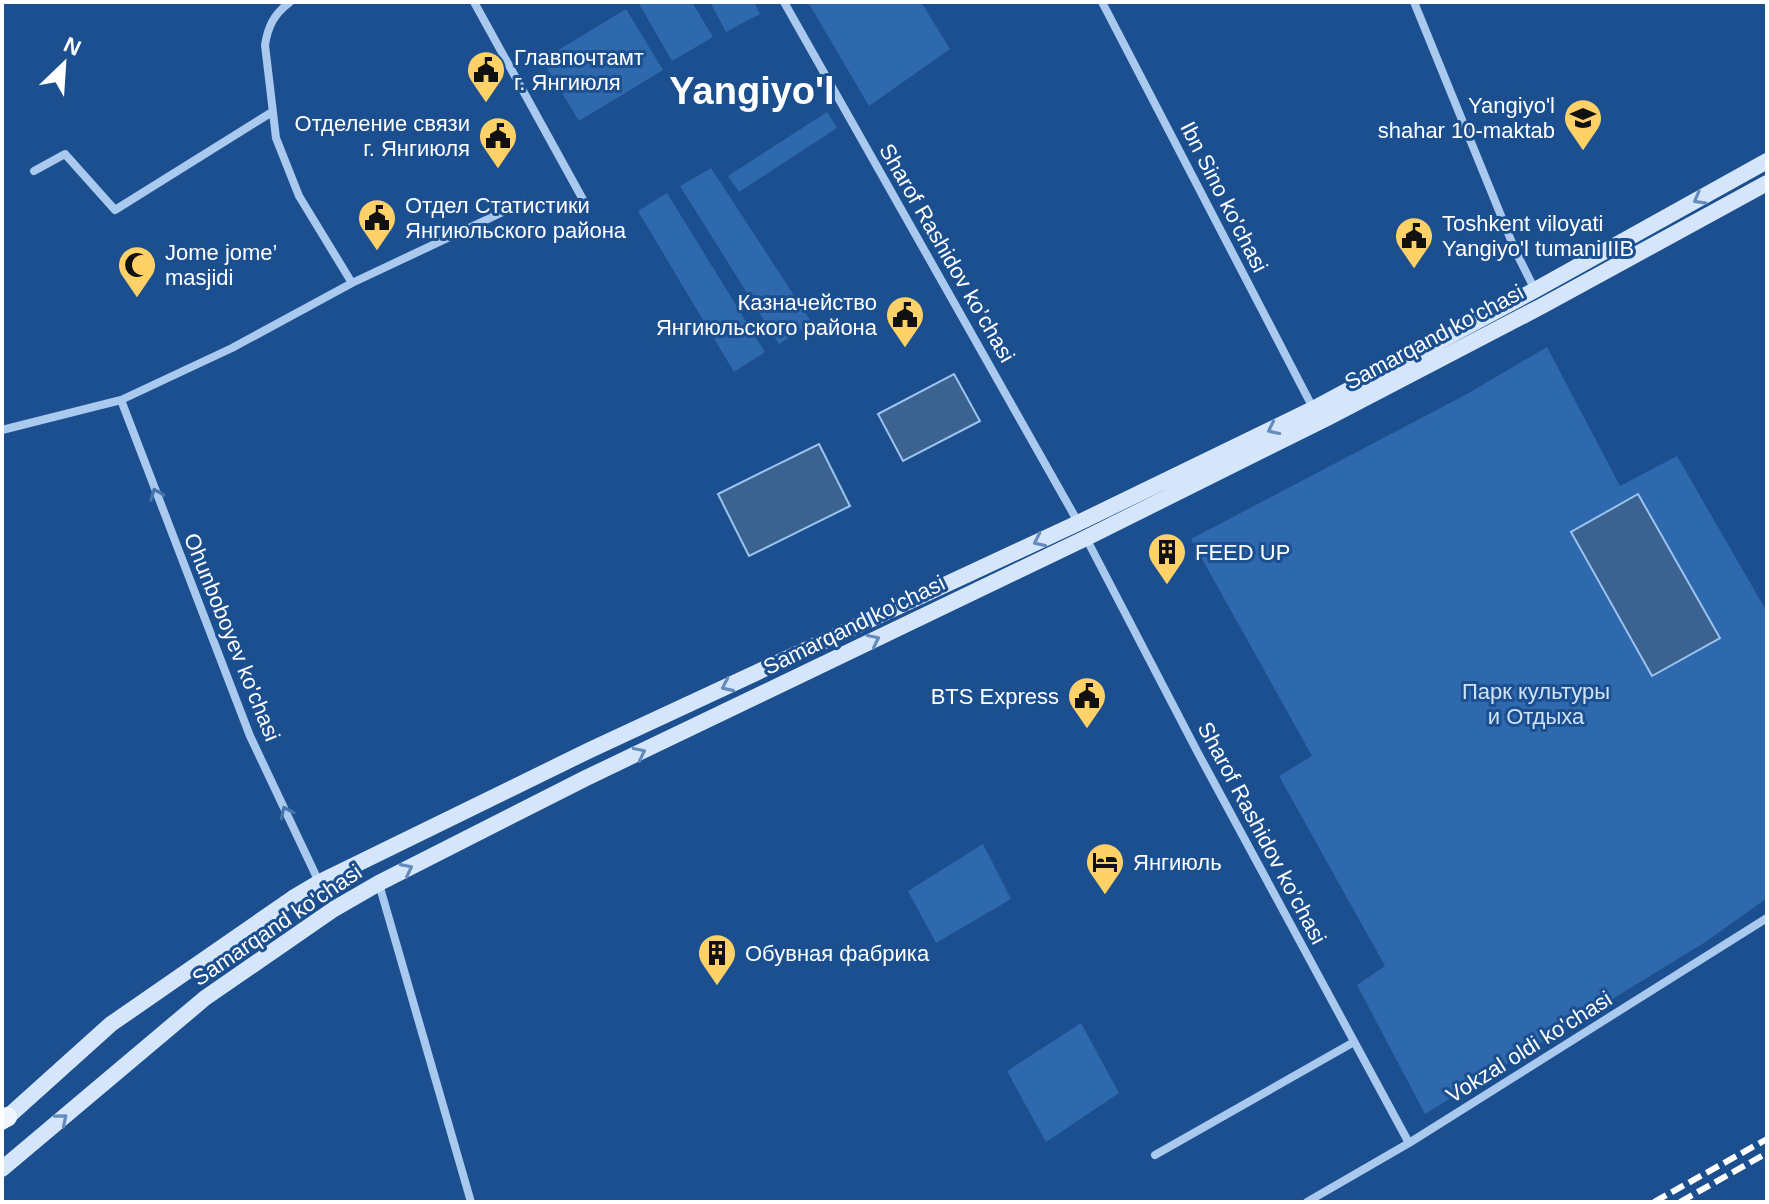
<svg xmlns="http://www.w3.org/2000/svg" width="1769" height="1204" font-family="Arial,sans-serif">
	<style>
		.green { fill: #2e69ad }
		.water { fill: #3c6290; stroke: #9cc4f0; stroke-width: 2 }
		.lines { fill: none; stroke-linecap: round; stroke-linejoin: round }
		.minor { stroke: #a9c9ee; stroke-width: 8 }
		.secondary { stroke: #d6e6fa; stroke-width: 16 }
		.primary { stroke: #f0f6ff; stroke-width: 20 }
		.rail { stroke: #fff; stroke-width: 6; stroke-dasharray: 14 6; stroke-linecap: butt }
		.oneway { stroke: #668bba }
		.oneway2 { stroke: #4674ac }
		.labels { text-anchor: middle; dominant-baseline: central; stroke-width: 6; stroke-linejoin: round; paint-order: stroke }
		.poi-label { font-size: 22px; fill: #fff; stroke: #1b4f8f; text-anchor: start }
		.street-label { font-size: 22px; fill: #fff; stroke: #1b4f8f }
		.park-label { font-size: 22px; fill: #cfe3fa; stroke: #1b4f8f }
		.town-label { font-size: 38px; font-weight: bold; fill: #fff; stroke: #1b4f8f }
	</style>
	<rect width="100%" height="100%" fill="#1b4f8f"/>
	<path class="green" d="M 638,2 L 692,2 L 713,37 L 672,61 Z
		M 710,2 L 754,2 L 760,14 L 726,32 Z
		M 808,2 L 921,2 L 950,49 L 869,106 Z
		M 626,9 L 663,70 L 579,121 L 542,60 Z
		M 827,112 L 837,128 L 739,192 L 728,176 Z
		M 711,168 L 812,323 L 779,344 L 680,186 Z
		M 667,193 L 765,352 L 734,372 L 638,211 Z
		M 1547,347 L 1620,486 L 1677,456 L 1767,612 L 1767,898 L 1707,941 L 1425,1114 L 1357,985 L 1385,966 L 1279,776 L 1312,756 L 1191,539 L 1467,394 Z
		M 983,844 L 1011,899 L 936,943 L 908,891 Z
		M 1081,1023 L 1119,1093 L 1046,1142 L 1007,1071 Z"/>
	<path class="water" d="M 954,374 L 980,421 L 903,461 L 878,414 Z
		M 819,444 L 850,506 L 749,556 L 718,494 Z
		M 1638,494 L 1720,638 L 1652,676 L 1571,532 Z"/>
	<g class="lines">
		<path class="minor" d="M 474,2 L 586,205
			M 784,2 L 1078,522
			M 1102,2 L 1313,408
			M 1414,2 L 1515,250 L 1535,290
			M 34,171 L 65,154 L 115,210 L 272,112
			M 352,283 L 524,202
			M 121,400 L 232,348 L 352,283 L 299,196 L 276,138 L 265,45 C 268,26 274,14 290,2
			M 2,430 L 121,400 L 250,736 L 319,882
			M 1086,538 L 1198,753 L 1409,1143
			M 379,884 L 471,1202
			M 1155,1155 L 1354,1042
			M 1307,1202 L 1409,1143 L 1767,918"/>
		<path class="secondary" d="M 2,1122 L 111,1024 L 293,898 L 320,882 L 590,750 L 1078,523 L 1313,409 L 1535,290 L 1767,161
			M 2,1169 L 205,998 L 334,909 L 379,883 L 586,778 L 1086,538 L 1327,418 L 1542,306 L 1767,183"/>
		<path class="primary" d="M 2,1119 L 7,1117"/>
		<path class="rail" d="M 1654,1202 L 1767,1139
			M 1680,1202 L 1767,1153"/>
	</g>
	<defs><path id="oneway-chevron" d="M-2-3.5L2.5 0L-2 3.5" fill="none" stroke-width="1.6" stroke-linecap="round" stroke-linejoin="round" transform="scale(2)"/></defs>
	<g class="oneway">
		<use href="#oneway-chevron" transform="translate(1699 199) rotate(151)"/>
		<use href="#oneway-chevron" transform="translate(1273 429) rotate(154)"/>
		<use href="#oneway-chevron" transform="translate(1039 541) rotate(155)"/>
		<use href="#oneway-chevron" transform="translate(874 640) rotate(-26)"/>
		<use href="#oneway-chevron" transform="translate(727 686) rotate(155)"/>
		<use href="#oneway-chevron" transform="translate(640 753) rotate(-26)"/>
		<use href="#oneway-chevron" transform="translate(407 869) rotate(-27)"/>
		<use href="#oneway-chevron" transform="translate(62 1119) rotate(-40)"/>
	</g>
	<g class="oneway2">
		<use href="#oneway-chevron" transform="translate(156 494) rotate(-111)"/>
		<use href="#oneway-chevron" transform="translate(286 812) rotate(-115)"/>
	</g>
	<defs>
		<symbol id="civic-pin" viewBox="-11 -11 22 30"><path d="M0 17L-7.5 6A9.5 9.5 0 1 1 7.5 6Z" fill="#ffd166" stroke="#1b4f8f"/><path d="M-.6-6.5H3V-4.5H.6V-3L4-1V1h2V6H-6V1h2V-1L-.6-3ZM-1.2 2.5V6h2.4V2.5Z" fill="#111"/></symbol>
		<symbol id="school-pin" viewBox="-11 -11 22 30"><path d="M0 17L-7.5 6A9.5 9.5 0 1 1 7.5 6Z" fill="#ffd166" stroke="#1b4f8f"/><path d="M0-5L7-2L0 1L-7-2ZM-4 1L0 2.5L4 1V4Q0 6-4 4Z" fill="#111"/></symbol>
		<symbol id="mosque-pin" viewBox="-11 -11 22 30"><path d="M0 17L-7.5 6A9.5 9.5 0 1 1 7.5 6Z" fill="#ffd166" stroke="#1b4f8f"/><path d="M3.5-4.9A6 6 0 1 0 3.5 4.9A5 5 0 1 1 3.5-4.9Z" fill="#111"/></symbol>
		<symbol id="building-pin" viewBox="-11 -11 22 30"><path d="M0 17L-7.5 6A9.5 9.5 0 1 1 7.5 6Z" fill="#ffd166" stroke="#1b4f8f"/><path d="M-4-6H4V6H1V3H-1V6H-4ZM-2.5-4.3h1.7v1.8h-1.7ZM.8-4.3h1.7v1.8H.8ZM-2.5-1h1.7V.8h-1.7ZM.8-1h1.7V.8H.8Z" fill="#111"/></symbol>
		<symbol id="hotel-pin" viewBox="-11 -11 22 30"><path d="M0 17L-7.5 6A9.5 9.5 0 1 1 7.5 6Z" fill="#ffd166" stroke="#1b4f8f"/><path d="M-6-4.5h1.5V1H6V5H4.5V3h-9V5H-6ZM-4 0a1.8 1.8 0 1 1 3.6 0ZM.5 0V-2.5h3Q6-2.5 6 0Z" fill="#111"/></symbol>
	</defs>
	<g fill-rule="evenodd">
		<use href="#civic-pin" x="464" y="48" width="44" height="60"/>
		<use href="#school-pin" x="1561" y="96" width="44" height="60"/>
		<use href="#civic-pin" x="476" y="114" width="44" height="60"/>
		<use href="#civic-pin" x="355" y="196" width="44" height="60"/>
		<use href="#civic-pin" x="1392" y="214" width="44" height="60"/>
		<use href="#mosque-pin" x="115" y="243" width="44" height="60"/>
		<use href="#civic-pin" x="883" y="293" width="44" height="60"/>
		<use href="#building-pin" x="1145" y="530" width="44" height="60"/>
		<use href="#civic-pin" x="1065" y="674" width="44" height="60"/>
		<use href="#hotel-pin" x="1083" y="840" width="44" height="60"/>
		<use href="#building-pin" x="695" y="931" width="44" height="60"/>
	</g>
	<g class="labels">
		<g class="poi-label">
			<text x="514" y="57">Главпочтамт<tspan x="514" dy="25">г. Янгиюля</tspan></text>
			<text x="1555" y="105" text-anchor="end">Yangiyo'l<tspan x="1555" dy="25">shahar 10-maktab</tspan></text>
			<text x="470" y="123" text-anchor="end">Отделение связи<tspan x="470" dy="25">г. Янгиюля</tspan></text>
			<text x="405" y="205">Отдел Статистики<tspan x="405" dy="25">Янгиюльского района</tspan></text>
			<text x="1442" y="223">Toshkent viloyati<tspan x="1442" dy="25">Yangiyo'l tumani IIB</tspan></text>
			<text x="165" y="252">Jome jome’<tspan x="165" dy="25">masjidi</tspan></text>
			<text x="877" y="302" text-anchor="end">Казначейство<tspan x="877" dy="25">Янгиюльского района</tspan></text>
			<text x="1195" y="552">FEED UP</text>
			<text x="1059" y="696" text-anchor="end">BTS Express</text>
			<text x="1133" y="862">Янгиюль</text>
			<text x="745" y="953">Обувная фабрика</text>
		</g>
		<g class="street-label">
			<text transform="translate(1224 197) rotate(63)">Ibn Sino ko'chasi</text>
			<text transform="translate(947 253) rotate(60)">Sharof Rashidov ko’chasi</text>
			<text transform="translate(1434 337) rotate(-28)">Samarqand ko'chasi</text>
			<text transform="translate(854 625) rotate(-26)">Samarqand ko'chasi</text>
			<text transform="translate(232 637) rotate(68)">Ohunboboyev ko'chasi</text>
			<text transform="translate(1262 833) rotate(62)">Sharof Rashidov ko’chasi</text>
			<text transform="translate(277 925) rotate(-34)">Samarqand ko'chasi</text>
			<text transform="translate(1529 1047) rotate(-32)">Vokzal oldi ko'chasi</text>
		</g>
		<g class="park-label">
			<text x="1536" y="691">Парк культуры<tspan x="1536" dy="25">и Отдыха</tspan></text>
		</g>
		<g class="town-label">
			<text x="752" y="91">Yangiyo'l</text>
		</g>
	</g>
	<rect width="1769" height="1204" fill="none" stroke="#ffffff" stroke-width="8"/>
	<g transform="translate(64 64) rotate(25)" stroke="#1b4f8f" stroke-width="6" paint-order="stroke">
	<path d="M0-6L14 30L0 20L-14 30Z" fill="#ffffff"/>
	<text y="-12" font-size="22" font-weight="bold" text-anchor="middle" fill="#ffffff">N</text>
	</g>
</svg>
